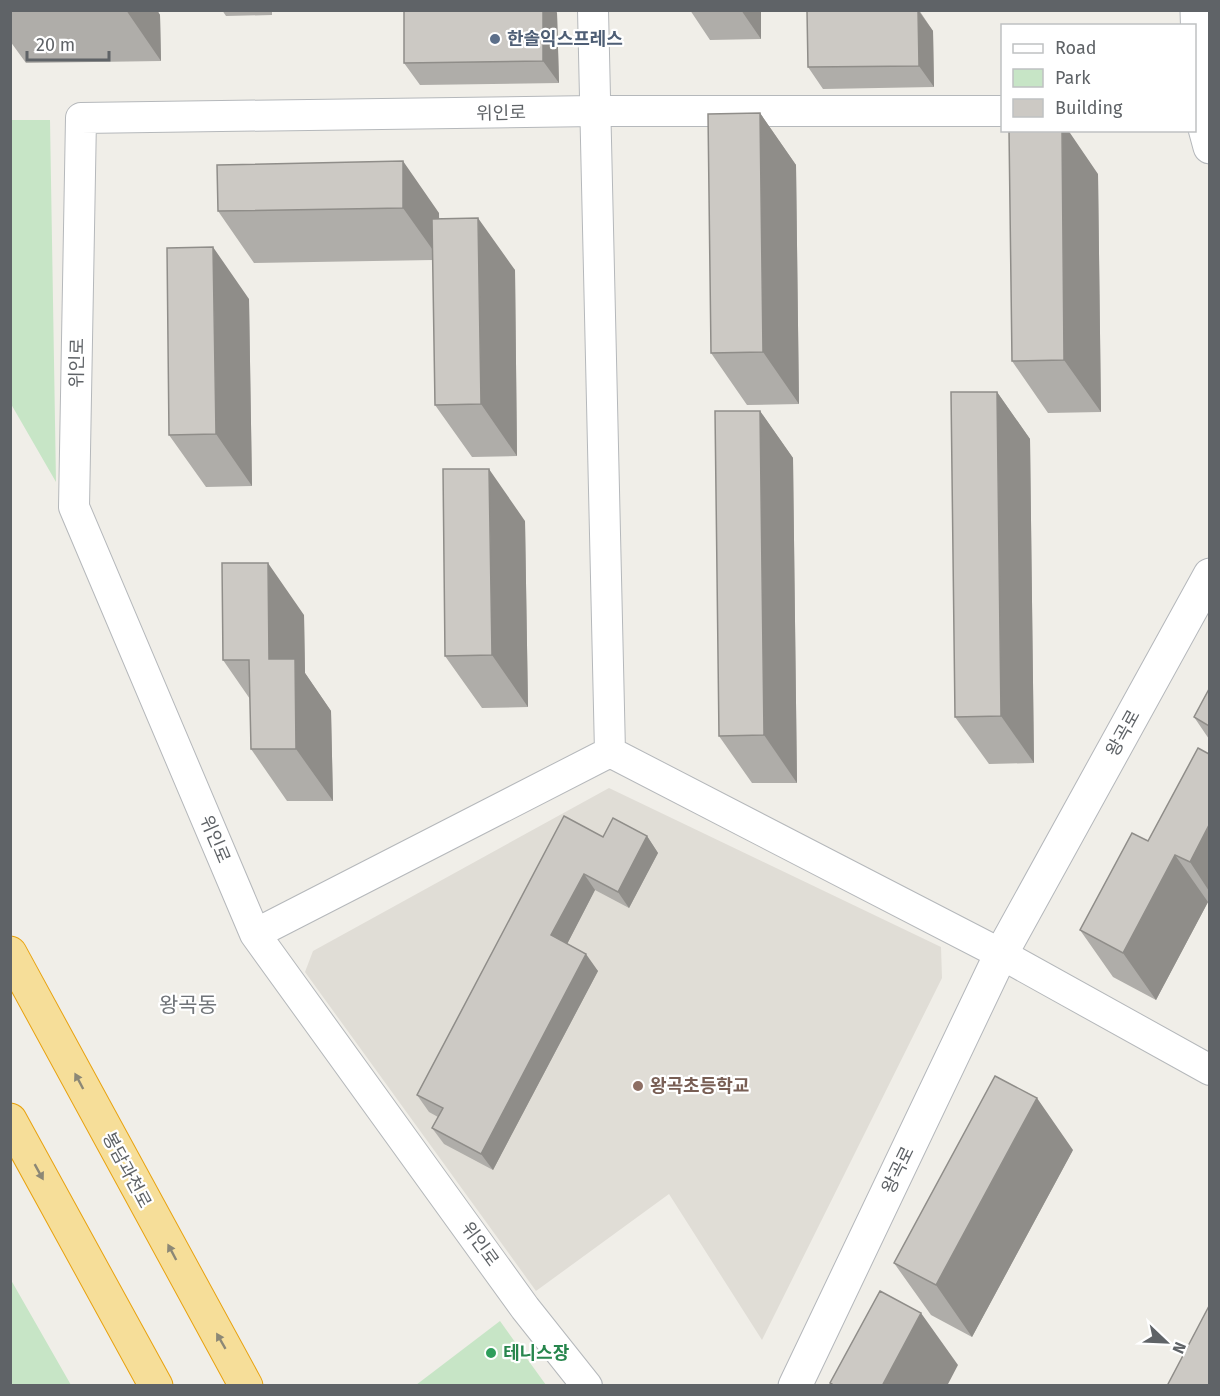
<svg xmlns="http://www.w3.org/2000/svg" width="1220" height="1396" font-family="'Fira Sans','Noto Sans KR',sans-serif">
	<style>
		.education { fill: #e0ddd6 }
		.green { fill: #c7e5c6 }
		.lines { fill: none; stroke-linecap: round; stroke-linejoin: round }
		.street-casing { stroke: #b5b8bb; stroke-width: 32 }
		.secondary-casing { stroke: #b4b7bb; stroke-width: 35 }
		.highway-casing { stroke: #e8a20f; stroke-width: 35 }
		.street { stroke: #fff; stroke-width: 30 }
		.secondary { stroke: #fff; stroke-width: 33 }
		.highway { stroke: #f6de99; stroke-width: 33 }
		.wall { fill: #afada9 }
		.shaded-wall { fill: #8f8d89 }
		.building { fill: #ccc9c4; stroke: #8f8d89; stroke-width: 1.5 }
		.oneway { fill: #8c8876 }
		.service-dot { fill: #5c6f8a; stroke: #fff; stroke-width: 2 }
		.education-dot { fill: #8d6e63; stroke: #fff; stroke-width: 2 }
		.leisure-dot { fill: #2e9e5b; stroke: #fff; stroke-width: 2 }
		.labels { text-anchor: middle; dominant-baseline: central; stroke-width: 4.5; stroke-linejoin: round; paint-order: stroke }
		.service-label { font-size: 18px; font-weight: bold; fill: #4e5e75; stroke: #fff; text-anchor: start }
		.street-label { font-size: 18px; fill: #5f6367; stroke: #fff }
		.education-label { font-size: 18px; font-weight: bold; fill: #785e54; stroke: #fff; text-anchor: start }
		.leisure-label { font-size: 18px; font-weight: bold; fill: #27864d; stroke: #fff; text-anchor: start }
		.quarter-label { font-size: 21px; fill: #707479; stroke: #fff }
	</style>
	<rect width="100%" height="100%" fill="#f0eee8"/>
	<path class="education" d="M 609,788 L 941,947 L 942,978 L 762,1340 L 669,1194 L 536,1291 L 305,972 L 313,951 Z"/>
	<path class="green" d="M 11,120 L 50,120 L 56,482 L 11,404 Z
		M 10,1280 L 11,1280 L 71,1385 L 11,1385 Z
		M 500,1321 L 546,1385 L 416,1385 Z"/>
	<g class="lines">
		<defs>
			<path id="street" d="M 593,10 L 610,752 L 1001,954 L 1210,1070
				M 255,934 L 610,752
				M 587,1386 L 525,1308 L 255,934 L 74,507 L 81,118 L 595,111 L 1002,111"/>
			<path id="secondary" d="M 1197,10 L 1200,110 L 1210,147
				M 795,1386 L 1001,954 L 1210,575"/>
			<path id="highway" d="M 10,953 L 246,1386
				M 10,1120 L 156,1386"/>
		</defs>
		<use href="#street" class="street-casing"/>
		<use href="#secondary" class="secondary-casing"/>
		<use href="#highway" class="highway-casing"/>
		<use href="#street" class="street"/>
		<use href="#secondary" class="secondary"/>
		<use href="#highway" class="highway"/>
	</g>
	<path class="wall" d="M 10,10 L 157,10 L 160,15 L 161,61 L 26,63 L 10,41 Z
		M 222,10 L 272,10 L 272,15 L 226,16 Z
		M 690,10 L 761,10 L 761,39 L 710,40 Z
		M 919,10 L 933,31 L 934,87 L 823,89 L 808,67 L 807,11 Z
		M 557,13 L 559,83 L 420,85 L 404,63 Z
		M 760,113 L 796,165 L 799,404 L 747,405 L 711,353 Z
		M 217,165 L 439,213 L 439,219 L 515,270 L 517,456 L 472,457 L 435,405 L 433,260 L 254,263 L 218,211 Z
		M 1098,174 L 1101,412 L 1048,413 L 1012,361 Z
		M 249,299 L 252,486 L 206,487 L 169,435 Z
		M 997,392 L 1030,439 L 1034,763 L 989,764 L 955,717 Z
		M 760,411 L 793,458 L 797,783 L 752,783 L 719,736 Z
		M 525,521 L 528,707 L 482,708 L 445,656 Z
		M 304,615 L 305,673 L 331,711 L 333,801 L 287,801 L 251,749 L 250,699 L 223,660 Z
		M 1209,689 L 1209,739 L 1194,717 Z
		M 1209,754 L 1209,903 L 1208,902 L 1156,1000 L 1113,977 L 1080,930 L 1148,841 Z
		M 647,836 L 658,853 L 629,908 L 595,890 L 567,944 L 598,971 L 493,1170 L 444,1144 L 432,1128 L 438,1117 L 429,1112 L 417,1095 L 603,837 Z
		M 1073,1150 L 972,1337 L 931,1315 L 894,1263 Z"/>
	<path class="shaded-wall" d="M 126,10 L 157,10 L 160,15 L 161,61 Z
		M 543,10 L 556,10 L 557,13 L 559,83 L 543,61 Z
		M 741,10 L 761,10 L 761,39 Z
		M 918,10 L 933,31 L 934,87 L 919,66 Z
		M 760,113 L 796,165 L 799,404 L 763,352 Z
		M 1062,130 L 1068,130 L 1098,174 L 1101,412 L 1064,360 Z
		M 403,161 L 439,213 L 440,260 L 403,208 Z
		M 478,218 L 515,270 L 517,456 L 481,404 Z
		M 213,247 L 249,299 L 252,486 L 216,434 Z
		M 997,392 L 1030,439 L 1034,763 L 1001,716 Z
		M 760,411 L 793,458 L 797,783 L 764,735 Z
		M 489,469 L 525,521 L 528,707 L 492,655 Z
		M 268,563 L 304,615 L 305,673 L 331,711 L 333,801 L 296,749 L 269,659 Z
		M 1209,825 L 1209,891 L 1190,862 Z
		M 647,836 L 658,853 L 629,908 L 618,892 Z
		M 1175,855 L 1208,902 L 1156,1000 L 1123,953 Z
		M 584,874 L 595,890 L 563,952 L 551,935 Z
		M 586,954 L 598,971 L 493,1170 L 481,1154 Z
		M 1037,1098 L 1073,1150 L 972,1337 L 936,1285 Z
		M 921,1313 L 958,1365 L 947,1386 L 882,1386 Z"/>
	<path class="building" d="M 404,10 L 543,10 L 543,61 L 404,63 Z
		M 918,10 L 919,66 L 808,67 L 807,11 Z
		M 760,113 L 763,352 L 711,353 L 708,114 Z
		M 1009,130 L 1062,130 L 1064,360 L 1012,361 Z
		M 403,161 L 403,208 L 218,211 L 217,165 Z
		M 478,218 L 481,404 L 435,405 L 432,219 Z
		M 213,247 L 216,434 L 169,435 L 167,248 Z
		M 951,392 L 997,392 L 1001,716 L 955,717 Z
		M 715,411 L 760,411 L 764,735 L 719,736 Z
		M 443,469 L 489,469 L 492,655 L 445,656 Z
		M 222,563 L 268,563 L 269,659 L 295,659 L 296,749 L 251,749 L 249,660 L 223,660 Z
		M 1209,689 L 1209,726 L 1194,717 Z
		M 1198,748 L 1209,754 L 1209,825 L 1190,862 L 1175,855 L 1123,953 L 1080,930 L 1132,833 L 1148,841 Z
		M 564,816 L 603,837 L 613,818 L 647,836 L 618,892 L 584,874 L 551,935 L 586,954 L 481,1154 L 432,1128 L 443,1108 L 417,1095 Z
		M 995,1076 L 1037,1098 L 936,1285 L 894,1263 Z
		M 880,1291 L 921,1313 L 882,1386 L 835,1386 L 830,1383 Z
		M 1209,1306 L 1209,1386 L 1167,1386 Z"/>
	<defs><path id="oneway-solid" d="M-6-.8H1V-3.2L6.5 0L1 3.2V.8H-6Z" transform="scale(1.5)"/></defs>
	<g class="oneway">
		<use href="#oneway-solid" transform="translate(79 1081) rotate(-118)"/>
		<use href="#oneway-solid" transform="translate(39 1172) rotate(61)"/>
		<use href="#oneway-solid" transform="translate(172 1252) rotate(-118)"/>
		<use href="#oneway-solid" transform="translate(221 1341) rotate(-120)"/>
	</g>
	<circle class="service-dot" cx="495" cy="39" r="6"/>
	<circle class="education-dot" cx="638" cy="1086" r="6"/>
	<circle class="leisure-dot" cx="491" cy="1353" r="6"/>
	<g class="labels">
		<g class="service-label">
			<text x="507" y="39">한솔익스프레스</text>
		</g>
		<g class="street-label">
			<text transform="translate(501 113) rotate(-1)">위인로</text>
			<text transform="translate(77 363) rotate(-89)">위인로</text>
			<text transform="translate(1123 733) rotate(-61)">왕곡로</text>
			<text transform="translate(215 839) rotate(67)">위인로</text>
			<text transform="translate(127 1170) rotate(62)">봉담과천로</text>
			<text transform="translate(898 1170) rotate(-64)">왕곡로</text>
			<text transform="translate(480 1244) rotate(54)">위인로</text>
		</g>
		<g class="education-label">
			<text x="650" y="1086">왕곡초등학교</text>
		</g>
		<g class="leisure-label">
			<text x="503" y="1353">테니스장</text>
		</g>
		<g class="quarter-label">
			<text x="188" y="1005">왕곡동</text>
		</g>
	</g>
	<rect width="1220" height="1396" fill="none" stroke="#5f6367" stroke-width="24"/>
	<rect x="1001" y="24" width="195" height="108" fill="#ffffff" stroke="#bfc1c2" stroke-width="1.5"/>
	<rect x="1013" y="44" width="30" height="9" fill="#ffffff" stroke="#bfc1c2" stroke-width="1.5"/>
	<text x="1055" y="54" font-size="18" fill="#5f6367">Road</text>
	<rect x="1013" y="69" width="30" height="18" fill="#c7e5c6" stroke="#bfc1c2" stroke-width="1.5"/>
	<text x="1055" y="84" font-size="18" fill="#5f6367">Park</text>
	<rect x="1013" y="99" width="30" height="18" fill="#ccc9c4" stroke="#bfc1c2" stroke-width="1.5"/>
	<text x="1055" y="114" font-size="18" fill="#5f6367">Building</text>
	<g transform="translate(1166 1342) rotate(113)" stroke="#ffffff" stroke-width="4.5" paint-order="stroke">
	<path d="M0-4.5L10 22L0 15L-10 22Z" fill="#5f6367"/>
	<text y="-9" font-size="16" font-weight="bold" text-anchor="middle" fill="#5f6367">N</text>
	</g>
	<path d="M27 51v9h82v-9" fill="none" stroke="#5f6367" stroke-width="3"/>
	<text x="36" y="51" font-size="18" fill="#5f6367" stroke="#ffffff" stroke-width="4.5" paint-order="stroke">20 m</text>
</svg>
